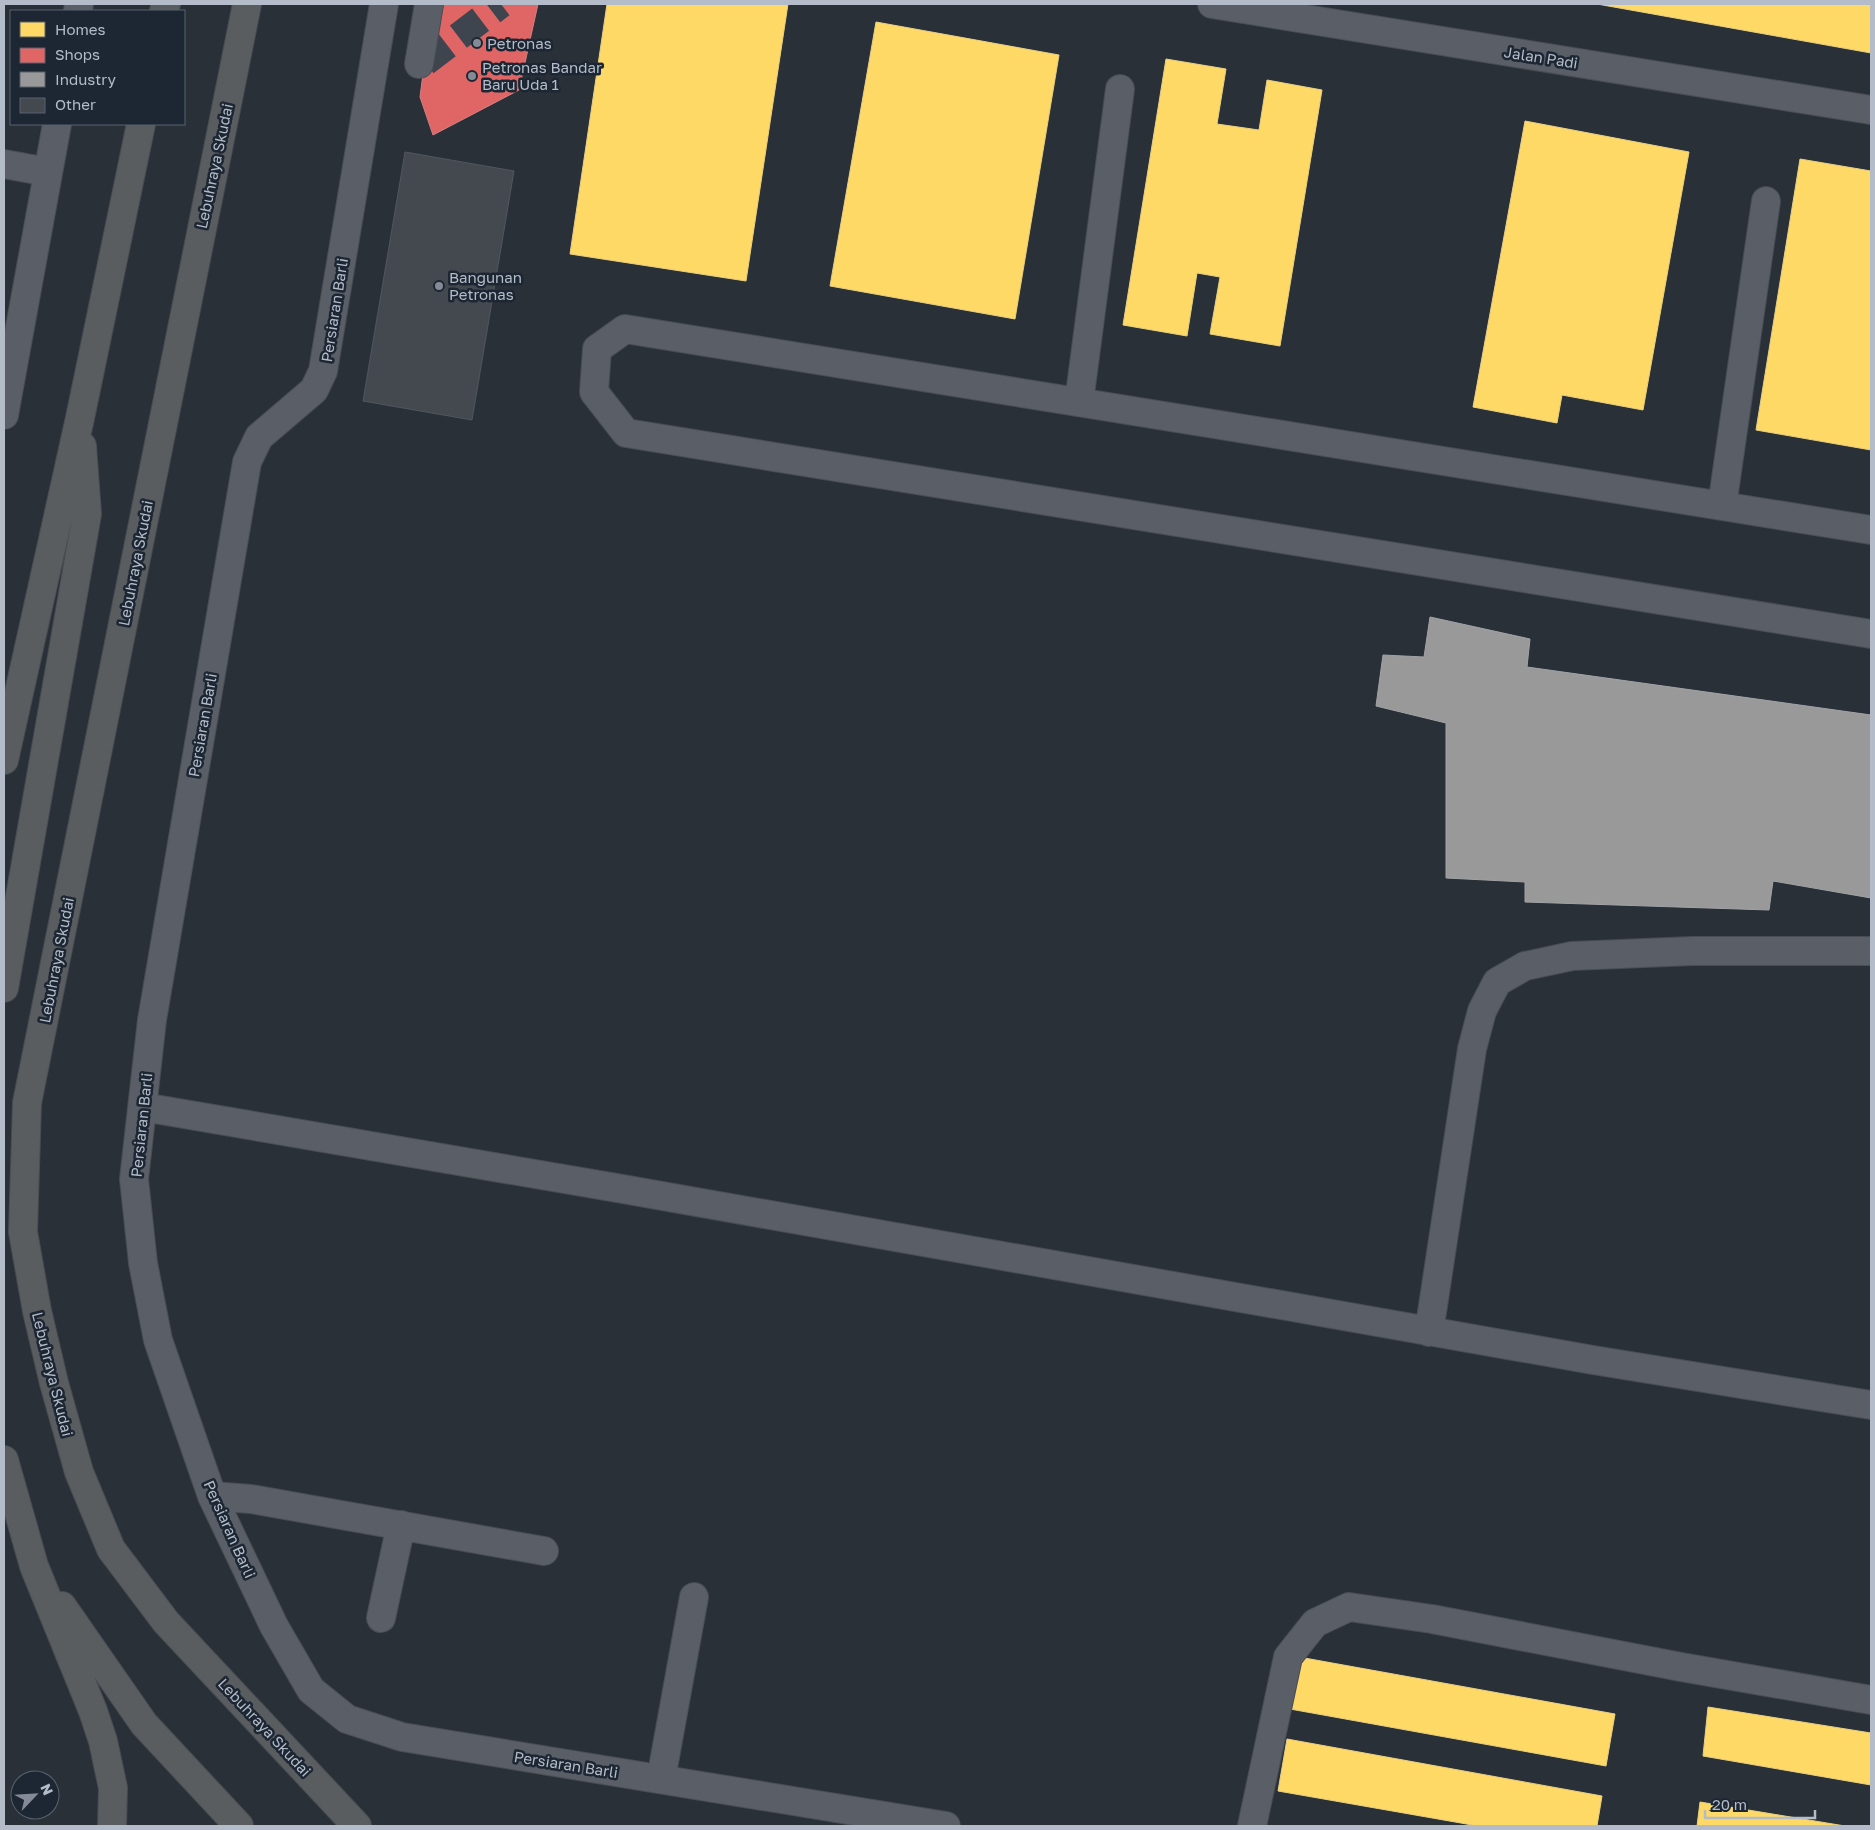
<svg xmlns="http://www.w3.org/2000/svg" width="1875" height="1830" font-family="'Golos Text',sans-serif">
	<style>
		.homes { fill: #ffd966; stroke: #e8d084 }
		.shops { fill: #e06666; stroke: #d38084 }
		.industry { fill: #999; stroke: #a1a4a7 }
		.building { fill: #444950; stroke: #52575f }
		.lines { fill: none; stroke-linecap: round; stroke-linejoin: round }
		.minor-tunnel { stroke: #3f454e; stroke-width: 28; stroke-dasharray: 28 14; stroke-linecap: butt }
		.minor-casing { stroke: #484c53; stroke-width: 30 }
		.highway-casing { stroke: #474c53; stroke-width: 30 }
		.minor { stroke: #5a5e66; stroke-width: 28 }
		.highway { stroke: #5a5d60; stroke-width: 28 }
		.poi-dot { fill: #848b96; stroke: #1d2633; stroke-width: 2 }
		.labels { text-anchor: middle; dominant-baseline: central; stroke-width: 5; stroke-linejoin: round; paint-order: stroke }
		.poi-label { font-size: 15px; fill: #b4bcc9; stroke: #1d2633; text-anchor: start }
		.street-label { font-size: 15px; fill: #b4bcc9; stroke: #1d2633 }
	</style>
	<rect width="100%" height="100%" fill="#2a3038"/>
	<path class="homes" d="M 607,4 L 788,4 L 746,281 L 570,254 Z
		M 1597,4 L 1871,4 L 1871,53 Z
		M 876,22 L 1059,55 L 1015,319 L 830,286 Z
		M 1166,59 L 1226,69 L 1217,124 L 1259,130 L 1267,80 L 1322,90 L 1280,346 L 1210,334 L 1220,277 L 1197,273 L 1187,336 L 1123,325 Z
		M 1525,121 L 1689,152 L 1643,410 L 1562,395 L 1557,423 L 1473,407 Z
		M 1800,159 L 1871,171 L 1871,450 L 1756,430 Z
		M 1299,1657 L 1615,1714 L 1606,1766 L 1290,1709 Z
		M 1708,1707 L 1871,1733 L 1871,1785 L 1703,1756 Z
		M 1287,1739 L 1602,1796 L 1597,1826 L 1478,1826 L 1278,1791 Z
		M 1700,1802 L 1845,1826 L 1697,1826 Z"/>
	<path class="shops" d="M 432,4 L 538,4 L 519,90 L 433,135 L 420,97 Z"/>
	<path class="industry" d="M 1430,617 L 1530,639 L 1527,667 L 1871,715 L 1871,898 L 1773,881 L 1769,910 L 1525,902 L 1525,882 L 1446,878 L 1446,723 L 1376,706 L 1383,655 L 1424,657 Z"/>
	<path class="building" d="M 405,152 L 514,171 L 472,420 L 363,401 Z"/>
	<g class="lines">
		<path class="minor-tunnel" d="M 425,62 L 501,4"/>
		<defs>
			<path id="minor" d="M 384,4 L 323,371 L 314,390 L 259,437 L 247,462 L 152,1020 L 134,1179 L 143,1263 L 158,1340 L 212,1496 L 274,1626 L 311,1690 L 347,1719 L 402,1737 L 946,1826
				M 1212,4 L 1871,110
				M 78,11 L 79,4
				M 419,64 L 429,4
				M 4,164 L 48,172
				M 1079,402 L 1120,89
				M 4,415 L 57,124
				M 1722,506 L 1766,201
				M 1871,530 L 625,329 L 597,349 L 594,392 L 626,433 L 1871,634
				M 143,1107 L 617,1188 L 1593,1360 L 1871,1405
				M 1429,1332 L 1472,1049 L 1482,1011 L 1497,982 L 1525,966 L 1572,956 L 1692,951 L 1871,951
				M 212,1496 L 251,1499 L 544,1551
				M 381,1618 L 401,1525
				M 661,1779 L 694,1597
				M 1252,1826 L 1288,1657 L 1315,1623 L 1349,1607 L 1432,1619 L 1681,1667 L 1871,1700"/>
			<path id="highway" d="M 247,4 L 27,1103 L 23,1232 L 37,1311 L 54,1383 L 79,1472 L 111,1549 L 166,1622 L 357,1826
				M 164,11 L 166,4
				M 4,760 L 80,418 L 141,124
				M 4,988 L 87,514 L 82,446
				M 4,1460 L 34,1566 L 93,1711 L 103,1741 L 113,1788 L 112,1826
				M 62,1606 L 144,1724 L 239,1826"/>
		</defs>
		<use href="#minor" class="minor-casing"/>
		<use href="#highway" class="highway-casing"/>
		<use href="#minor" class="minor"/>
		<use href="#highway" class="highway"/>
	</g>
	<g class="poi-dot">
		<circle cx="477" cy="43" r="5"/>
		<circle cx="472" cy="76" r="5"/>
		<circle cx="439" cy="286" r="5"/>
	</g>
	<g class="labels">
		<g class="poi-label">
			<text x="487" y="43">Petronas</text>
			<text x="482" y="67">Petronas Bandar<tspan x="482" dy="17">Baru Uda 1</tspan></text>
			<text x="449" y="277">Bangunan<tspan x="449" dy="17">Petronas</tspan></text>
		</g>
		<g class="street-label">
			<text transform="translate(1541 57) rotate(9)">Jalan Padi</text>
			<text transform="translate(214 166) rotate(-78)">Lebuhraya Skudai</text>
			<text transform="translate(334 310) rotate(-81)">Persiaran Barli</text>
			<text transform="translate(135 563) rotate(-79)">Lebuhraya Skudai</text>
			<text transform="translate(202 725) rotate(-80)">Persiaran Barli</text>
			<text transform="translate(56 960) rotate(-79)">Lebuhraya Skudai</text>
			<text transform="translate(141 1125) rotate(-84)">Persiaran Barli</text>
			<text transform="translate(53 1374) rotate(76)">Lebuhraya Skudai</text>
			<text transform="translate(230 1529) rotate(66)">Persiaran Barli</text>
			<text transform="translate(265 1727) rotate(47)">Lebuhraya Skudai</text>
			<text transform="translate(566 1764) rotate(9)">Persiaran Barli</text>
		</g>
	</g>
	<rect width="1875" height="1830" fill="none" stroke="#b4bcc9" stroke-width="10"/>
	<rect x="10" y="10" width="175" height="115" fill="#1d2633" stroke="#59626f"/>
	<rect x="20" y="22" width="25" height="15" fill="#ffd966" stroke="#59626f"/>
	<text x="55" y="35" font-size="15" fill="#b4bcc9">Homes</text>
	<rect x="20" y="48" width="25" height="15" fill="#e06666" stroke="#59626f"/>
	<text x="55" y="60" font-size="15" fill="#b4bcc9">Shops</text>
	<rect x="20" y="72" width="25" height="15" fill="#999999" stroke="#59626f"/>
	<text x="55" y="85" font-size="15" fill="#b4bcc9">Industry</text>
	<rect x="20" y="98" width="25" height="15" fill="#444950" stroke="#59626f"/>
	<text x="55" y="110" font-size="15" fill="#b4bcc9">Other</text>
	<g transform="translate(35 1795) rotate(65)"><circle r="24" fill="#1d2633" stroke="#59626f"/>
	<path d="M0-4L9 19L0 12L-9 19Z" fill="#848b96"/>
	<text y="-8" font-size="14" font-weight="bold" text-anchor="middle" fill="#b4bcc9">N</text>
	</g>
	<path d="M1705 1810v8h110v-8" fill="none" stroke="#b4bcc9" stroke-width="2.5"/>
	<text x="1712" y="1810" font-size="15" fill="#b4bcc9" stroke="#1d2633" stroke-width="4" paint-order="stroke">20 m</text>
</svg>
